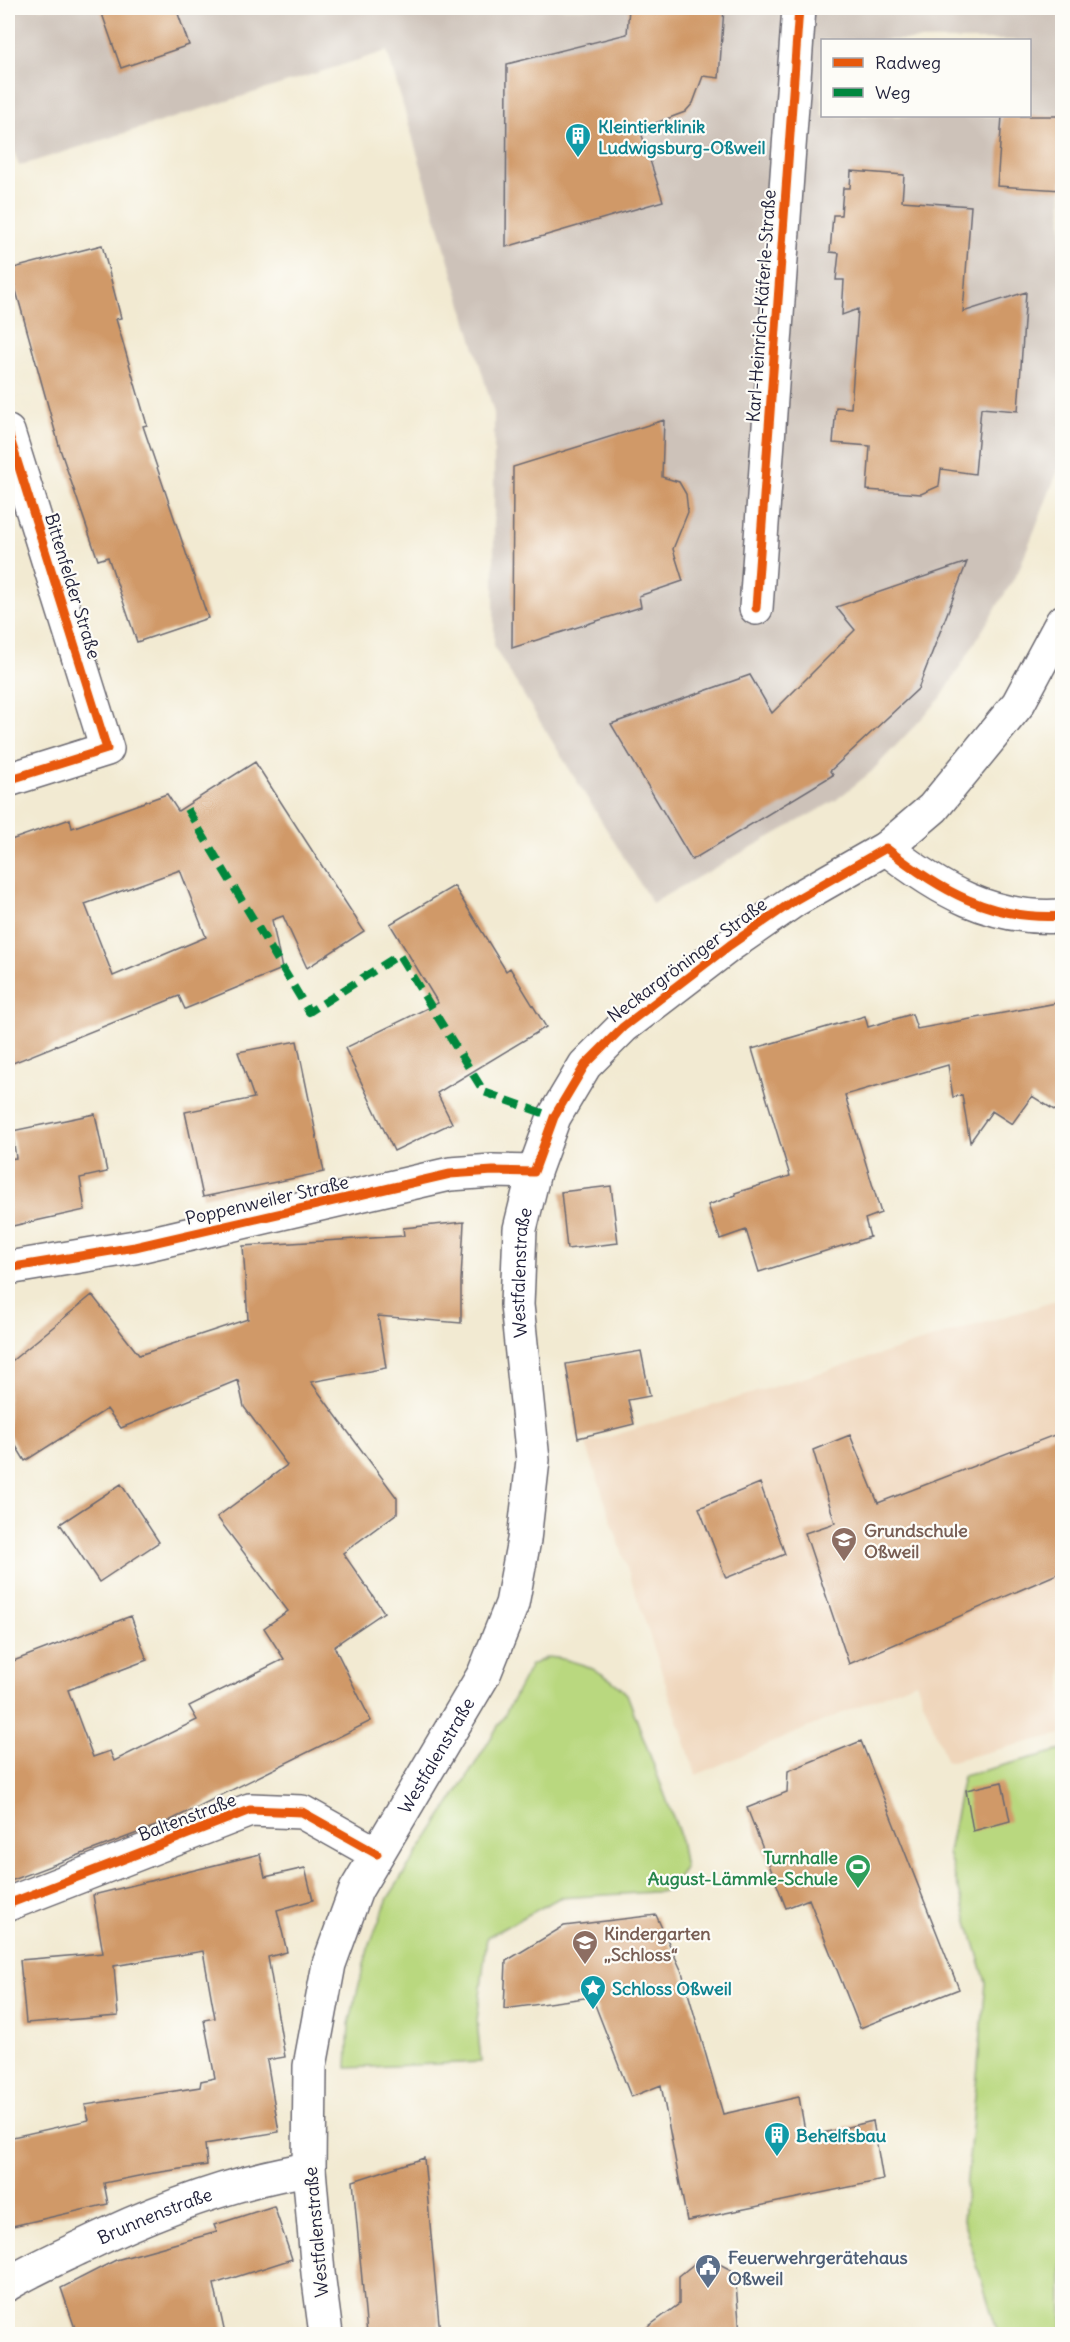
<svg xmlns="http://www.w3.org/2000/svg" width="1070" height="2342" font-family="Delius,sans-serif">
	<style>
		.built { fill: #efd6bb }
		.industrial { fill: #cdc2b9; fill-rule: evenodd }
		.green { fill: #b9d87f; stroke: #6e7d5d; stroke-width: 1.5 }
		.building { fill: #d09968; fill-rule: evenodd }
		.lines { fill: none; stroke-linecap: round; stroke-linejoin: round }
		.street-casing { stroke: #6b6870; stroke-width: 36 }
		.secondary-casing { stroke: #6b6870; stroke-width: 36 }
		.street { stroke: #fff; stroke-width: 33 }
		.secondary { stroke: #fff; stroke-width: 33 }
		.quiet { stroke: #00873e; stroke-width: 8; stroke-dasharray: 15 8; stroke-linecap: butt }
		.cycleway-casing { stroke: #fdfcf7; stroke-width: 13 }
		.cycleway { stroke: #e8590c; stroke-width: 9 }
		.labels { text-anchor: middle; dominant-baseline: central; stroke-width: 4.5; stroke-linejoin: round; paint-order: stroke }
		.culture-label { font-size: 18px; font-weight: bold; fill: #0d838f; stroke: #fdfcf7; text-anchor: start }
		.street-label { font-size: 18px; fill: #22223b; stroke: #fdfcf7 }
		.education-label { font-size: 18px; font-weight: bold; fill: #785e54; stroke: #fdfcf7; text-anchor: start }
		.leisure-label { font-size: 18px; font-weight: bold; fill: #27864d; stroke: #fdfcf7; text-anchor: end }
		.service-label { font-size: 18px; font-weight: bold; fill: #4e5e75; stroke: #fdfcf7; text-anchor: start }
	</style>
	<rect width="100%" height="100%" fill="#fdfcf7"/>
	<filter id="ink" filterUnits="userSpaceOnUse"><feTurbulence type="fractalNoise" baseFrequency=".0167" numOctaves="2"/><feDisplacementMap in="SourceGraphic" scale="12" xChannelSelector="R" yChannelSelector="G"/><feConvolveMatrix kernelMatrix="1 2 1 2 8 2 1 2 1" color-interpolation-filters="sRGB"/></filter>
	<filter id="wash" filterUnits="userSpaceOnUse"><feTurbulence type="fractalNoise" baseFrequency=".008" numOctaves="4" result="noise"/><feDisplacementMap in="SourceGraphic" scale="24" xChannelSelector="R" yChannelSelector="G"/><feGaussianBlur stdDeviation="1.35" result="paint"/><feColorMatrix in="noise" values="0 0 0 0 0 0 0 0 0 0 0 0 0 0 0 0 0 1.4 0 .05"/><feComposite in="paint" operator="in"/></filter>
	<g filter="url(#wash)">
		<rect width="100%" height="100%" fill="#f2ead2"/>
		<path class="built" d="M 1062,1299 L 1062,1734 L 947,1762 L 916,1682 L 696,1775 L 586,1444 Z"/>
		<path class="industrial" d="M 8,8 L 1062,8 L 1062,460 L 1018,572 L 941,698 L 871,772 L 836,800 L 652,903 L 494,647 L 494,413 L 387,51 L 19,166 L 8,134 ZM 822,40 L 1030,40 L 1030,116 L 822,116 Z"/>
		<path class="green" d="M 548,1657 C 579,1660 606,1672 627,1694 L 679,1833 L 685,1868 L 669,1891 L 559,1898 L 487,1937 L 477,2021 L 481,2062 L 347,2068 L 349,2024 L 368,1949 L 388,1898 L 466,1779 L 503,1718 L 531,1665 Z
			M 1062,1750 L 1062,2334 L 998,2334 L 963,2220 L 986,1983 L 948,1853 L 963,1776 Z"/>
		<g id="blocks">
			<path class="building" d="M 100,8 L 176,8 L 189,45 L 121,68 Z
				M 629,8 L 724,8 L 719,78 L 703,76 L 693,103 L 685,112 L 640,129 L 663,201 L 506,247 L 507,64 L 627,34 Z
				M 1002,116 L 1062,116 L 1062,190 L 997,186 Z
				M 851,171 L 904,175 L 902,201 L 971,206 L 963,312 L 1026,292 L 1018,411 L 981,408 L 975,474 L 941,469 L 939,486 L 921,494 L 867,490 L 870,446 L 833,443 L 836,407 L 851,408 L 858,309 L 842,315 L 844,280 L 836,280 L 839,253 L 830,252 L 833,215 L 841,215 L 843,188 L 850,188 Z
				M 102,245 L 121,318 L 116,319 L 147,425 L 143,426 L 208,618 L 137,642 L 108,557 L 98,560 L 60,449 L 10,269 Z
				M 664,420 L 662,477 L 679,482 L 686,494 L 688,512 L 673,549 L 683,581 L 639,596 L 641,607 L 512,648 L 513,467 Z
				M 967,562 L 918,689 L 830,771 L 833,775 L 692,860 L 611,724 L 750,675 L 772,713 L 855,630 L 836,607 Z
				M 255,762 L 364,931 L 307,968 L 283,916 L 272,920 L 282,969 L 185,1009 L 179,996 L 8,1065 L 8,841 L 70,819 L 72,828 L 167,794 L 178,811 ZM 180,870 L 206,937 L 113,976 L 85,904 Z
				M 454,886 L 506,971 L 510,968 L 546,1027 L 437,1093 L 452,1123 L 394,1151 L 345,1048 L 438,1003 L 390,924 Z
				M 1062,1002 L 1062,1115 L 1032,1096 L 1012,1124 L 992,1111 L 970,1142 L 962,1095 L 953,1097 L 948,1065 L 845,1095 L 881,1213 L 865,1219 L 870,1237 L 759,1272 L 746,1230 L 720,1239 L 708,1205 L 736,1195 L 735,1193 L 790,1176 L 752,1049 L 865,1016 L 868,1027 L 912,1014 L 917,1029 Z
				M 297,1041 L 324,1172 L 203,1197 L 185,1112 L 254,1098 L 238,1052 Z
				M 95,1114 L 107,1172 L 80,1178 L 85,1210 L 8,1227 L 8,1159 L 16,1158 L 12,1131 Z
				M 611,1186 L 618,1243 L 567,1249 L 561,1192 Z
				M 464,1222 L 461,1280 L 461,1323 L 378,1316 L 386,1368 L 311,1382 L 397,1498 L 397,1513 L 343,1553 L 384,1612 L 334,1646 L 371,1721 L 169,1821 L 8,1882 L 8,1663 L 131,1616 L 147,1660 L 68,1690 L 93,1757 L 110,1751 L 114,1761 L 197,1720 L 189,1706 L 284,1659 L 264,1628 L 288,1611 L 217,1517 L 287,1465 L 244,1407 L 238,1380 L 121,1428 L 107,1409 L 25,1461 L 8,1433 L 8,1364 L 92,1295 L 139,1355 L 248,1319 L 243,1246 L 404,1236 L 403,1228 Z
				M 641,1351 L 650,1396 L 628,1400 L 634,1424 L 578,1438 L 566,1364 Z
				M 1062,1432 L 1062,1572 L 849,1664 L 805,1533 L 835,1523 L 813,1450 L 850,1435 L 878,1503 Z
				M 760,1483 L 785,1554 L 726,1578 L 699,1508 Z
				M 121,1484 L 159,1542 L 99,1582 L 60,1524 Z
				M 861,1741 L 959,1989 L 860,2028 L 809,1899 L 786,1908 L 747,1808 L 787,1792 L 788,1771 Z
				M 1002,1782 L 1010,1821 L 973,1831 L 966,1790 Z
				M 260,1854 L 265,1877 L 305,1868 L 313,1900 L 277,1910 L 287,1952 L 268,1957 L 285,2057 L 267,2060 L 279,2132 L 205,2144 L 207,2165 L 148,2174 L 104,2183 L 108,2204 L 8,2227 L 8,2138 L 89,2120 L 85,2105 L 200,2087 L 201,2081 L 215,2078 L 204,2020 L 215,2018 L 203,1951 L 114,1966 L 118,2016 L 26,2023 L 20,1960 L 103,1953 L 93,1895 Z
				M 656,1915 L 682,1972 L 723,2114 L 799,2097 L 806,2137 L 873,2121 L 883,2180 L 687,2221 L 661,2085 L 631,2097 L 592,1997 L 504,2009 L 506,1961 L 564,1926 Z
				M 424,2158 L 440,2334 L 367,2334 L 353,2181 Z
				M 274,2206 L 292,2259 L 214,2284 L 225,2334 L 77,2334 L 61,2288 L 116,2260 L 217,2232 L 214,2225 Z
				M 704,2256 L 735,2272 L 740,2334 L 638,2334 L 679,2304 L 679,2276 Z"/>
		</g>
	</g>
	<g filter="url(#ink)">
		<use href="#blocks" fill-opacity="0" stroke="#6b6870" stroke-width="1.5"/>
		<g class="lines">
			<defs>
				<g id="street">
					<path d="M 8,432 L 107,749 L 8,780"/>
					<path d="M 756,608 L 799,8"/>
					<path d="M 886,848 C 939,890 992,921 1062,916"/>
					<path d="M 8,1268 L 135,1247 L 450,1174 L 493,1171 L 534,1172"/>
					<path d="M 8,1904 L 250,1810 L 302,1812 L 377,1854"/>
					<path id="s1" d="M 8,2284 C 31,2270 56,2259 81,2247 C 154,2211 229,2182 309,2169"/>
				</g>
				<g id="secondary">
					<path id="s2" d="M 326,2334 L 318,2273 L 309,2169 L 310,2066 L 329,1964 L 356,1890 L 484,1674 L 512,1604 L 524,1540 L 533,1460 L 517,1305 L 520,1229 L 534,1172 L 554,1117 L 585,1065 L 623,1027 L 730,945 L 795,900 L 886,848 L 933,808 L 1018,704 L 1062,622"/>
				</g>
			</defs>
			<use href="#street" class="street-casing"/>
			<use href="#secondary" class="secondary-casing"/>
			<use href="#street" class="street"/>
			<use href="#secondary" class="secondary"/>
			<path class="quiet" d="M 187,809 L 309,1012 L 399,955 L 484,1092 L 554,1117"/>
			<defs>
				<path id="cycleway" d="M 8,432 L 107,749 L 8,780
					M 756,608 L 799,8
					M 8,1268 L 135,1247 L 450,1174 L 493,1171 L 534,1172 L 554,1117 L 585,1065 L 623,1027 L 730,945 L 795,900 L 886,848 C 939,890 992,921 1062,916
					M 8,1904 L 250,1810 L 302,1812 L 377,1854"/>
			</defs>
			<use href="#cycleway" class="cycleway-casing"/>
			<use href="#cycleway" class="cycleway"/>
		</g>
	</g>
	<defs>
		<symbol id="building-pin" viewBox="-11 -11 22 30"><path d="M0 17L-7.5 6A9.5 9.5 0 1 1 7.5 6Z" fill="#0f9aa8" stroke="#fdfcf7"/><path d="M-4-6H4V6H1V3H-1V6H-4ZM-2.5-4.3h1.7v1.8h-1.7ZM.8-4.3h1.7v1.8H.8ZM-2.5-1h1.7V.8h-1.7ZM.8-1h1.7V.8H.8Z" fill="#fff"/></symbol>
		<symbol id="school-pin" viewBox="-11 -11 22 30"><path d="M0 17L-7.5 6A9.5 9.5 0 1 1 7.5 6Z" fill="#8d6e63" stroke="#fdfcf7"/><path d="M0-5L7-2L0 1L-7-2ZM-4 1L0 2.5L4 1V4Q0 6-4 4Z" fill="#fff"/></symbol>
		<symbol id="stadium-pin" viewBox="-11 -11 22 30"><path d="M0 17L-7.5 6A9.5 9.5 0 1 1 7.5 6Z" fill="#2e9e5b" stroke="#fdfcf7"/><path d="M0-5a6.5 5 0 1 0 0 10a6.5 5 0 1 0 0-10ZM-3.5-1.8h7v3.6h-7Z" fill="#fff"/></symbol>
		<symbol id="sight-pin" viewBox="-11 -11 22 30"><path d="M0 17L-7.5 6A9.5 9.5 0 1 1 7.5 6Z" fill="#0f9aa8" stroke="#fdfcf7"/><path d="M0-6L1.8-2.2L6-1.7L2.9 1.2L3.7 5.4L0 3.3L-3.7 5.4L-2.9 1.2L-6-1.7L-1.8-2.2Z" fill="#fff"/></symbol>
		<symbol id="civic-pin" viewBox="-11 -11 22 30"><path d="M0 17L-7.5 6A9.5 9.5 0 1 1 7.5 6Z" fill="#5c6f8a" stroke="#fdfcf7"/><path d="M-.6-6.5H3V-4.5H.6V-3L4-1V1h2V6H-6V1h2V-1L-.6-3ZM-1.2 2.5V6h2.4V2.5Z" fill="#fff"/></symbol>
	</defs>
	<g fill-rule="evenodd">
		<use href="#building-pin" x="563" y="121" width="30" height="40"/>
		<use href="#school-pin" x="829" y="1525" width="30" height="40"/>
		<use href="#stadium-pin" x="843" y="1852" width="30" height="40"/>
		<use href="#school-pin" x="570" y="1928" width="30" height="40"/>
		<use href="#sight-pin" x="578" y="1973" width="30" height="40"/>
		<use href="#building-pin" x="762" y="2120" width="30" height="40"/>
		<use href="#civic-pin" x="693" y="2252" width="30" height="40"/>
	</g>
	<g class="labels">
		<g class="culture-label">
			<text x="598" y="126">Kleintierklinik<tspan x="598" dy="21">Ludwigsburg-Oßweil</tspan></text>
			<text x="612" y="1988">Schloss Oßweil</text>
			<text x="796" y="2135">Behelfsbau</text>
		</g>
		<g class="street-label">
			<text transform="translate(761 306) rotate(-86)">Karl-Heinrich-Käferle-Straße</text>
			<text transform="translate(73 586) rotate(73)">Bittenfelder Straße</text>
			<text transform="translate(687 960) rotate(-37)">Neckargröninger Straße</text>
			<text transform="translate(267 1200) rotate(-13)">Poppenweiler Straße</text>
			<text stroke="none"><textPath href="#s2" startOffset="1112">Westfalenstraße</textPath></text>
			<text stroke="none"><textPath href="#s2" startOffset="608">Westfalenstraße</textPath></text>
			<text transform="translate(187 1817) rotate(-21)">Baltenstraße</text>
			<text stroke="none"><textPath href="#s1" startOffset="162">Brunnenstraße</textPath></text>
			<text transform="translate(316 2232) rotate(-95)">Westfalenstraße</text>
		</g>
		<g class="education-label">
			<text x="864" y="1530">Grundschule<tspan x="864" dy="21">Oßweil</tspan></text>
			<text x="604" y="1933">Kindergarten<tspan x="604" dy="21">„Schloss“</tspan></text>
		</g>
		<g class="leisure-label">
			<text x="838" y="1857">Turnhalle<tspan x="838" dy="21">August-Lämmle-Schule</tspan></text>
		</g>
		<g class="service-label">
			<text x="728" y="2257">Feuerwehrgerätehaus<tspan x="728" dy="21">Oßweil</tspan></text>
		</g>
	</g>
	<rect width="1070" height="2342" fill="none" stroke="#fdfcf7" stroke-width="30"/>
	<rect x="821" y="39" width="210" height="78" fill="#fdfcf7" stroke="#a5a5ac" stroke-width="1.5"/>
	<rect x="833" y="58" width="30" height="9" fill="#e8590c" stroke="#a5a5ac" stroke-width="1.5"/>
	<text x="875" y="69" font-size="18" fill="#22223b">Radweg</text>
	<rect x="833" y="88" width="30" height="9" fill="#00873e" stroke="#a5a5ac" stroke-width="1.5"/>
	<text x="875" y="99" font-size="18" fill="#22223b">Weg</text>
</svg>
